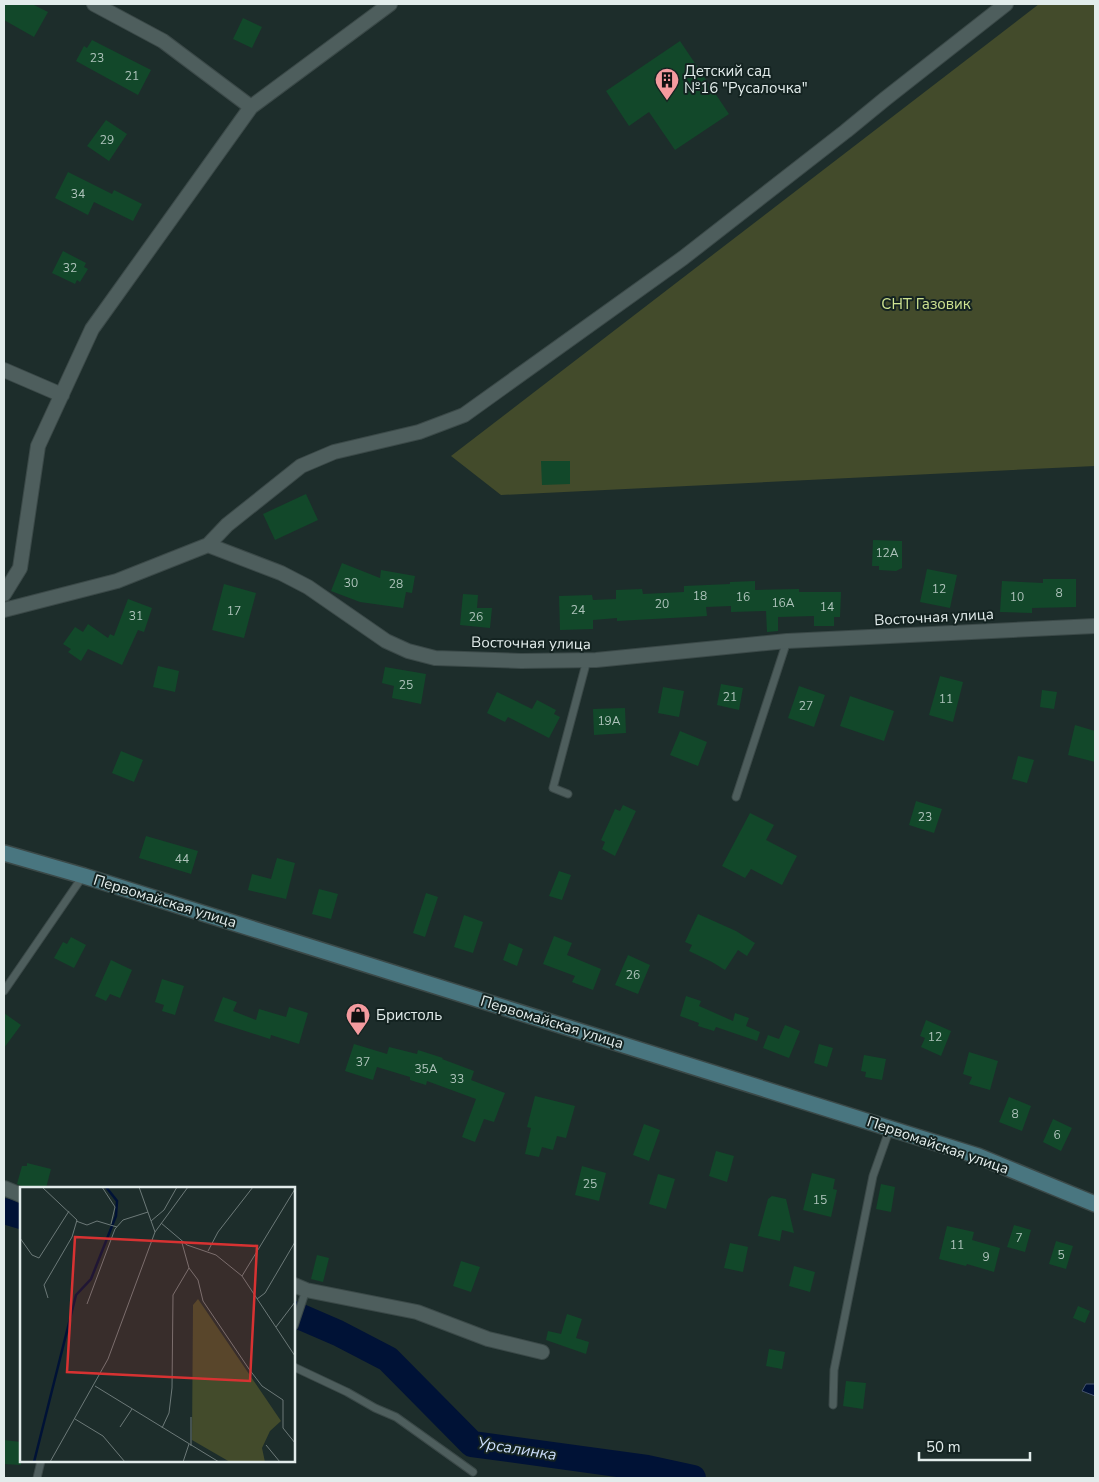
<svg xmlns="http://www.w3.org/2000/svg" width="1099" height="1482" font-family="'Nunito Sans',sans-serif">
	<style>
		.green { fill: #434b2b }
		.water { fill: #001236; stroke: #44536c }
		.lines { fill: none; stroke-linecap: round; stroke-linejoin: round }
		.river { stroke: #001236; stroke-width: 26 }
		.building { fill: #12482a }
		.lane-casing { stroke: #3b4948; stroke-width: 9 }
		.street-casing { stroke: #3b4948; stroke-width: 16 }
		.secondary-casing { stroke: #3b4948; stroke-width: 18 }
		.lane { stroke: #4e5e5d; stroke-width: 7 }
		.street { stroke: #4e5e5d; stroke-width: 14 }
		.secondary { stroke: #497680; stroke-width: 15 }
		.labels { text-anchor: middle; dominant-baseline: central; stroke-width: 4; stroke-linejoin: round; paint-order: stroke }
		.number-label { font-size: 12px; fill: #aec3bb }
		.poi-label { font-size: 15px; fill: #e2eceb; stroke: #142321; text-anchor: start }
		.park-label { font-size: 15px; fill: #cee391; stroke: #142321 }
		.street-label { font-size: 15px; fill: #e2eceb; stroke: #142321 }
		.water-label { font-size: 16px; font-style: italic; fill: #cbddf9; stroke: #142321 }
		.inset-river { fill: none; stroke: #001236; stroke-width: 2.5 }
		.inset-road { fill: none; stroke: #6c7978; stroke-width: 1 }
		.view { fill: #d73232; fill-opacity: 0.15; stroke: #d73232; stroke-width: 2.5 }
		.inset-edge { fill: none; stroke: #e2eceb; stroke-width: 2.5 }
	</style>
	<rect width="100%" height="100%" fill="#1d2d2b"/>
	<path class="green" d="M 1039,4 L 1095,4 L 1095,466 L 501,495 L 451,456 Z"/>
	<path class="water" d="M 1086,1384 L 1095,1384 L 1095,1396 L 1082,1391 Z"/>
	<g class="lines">
		<path class="river" d="M 4,1211 L 21,1216
			M 294,1314 L 338,1333 L 388,1359 L 472,1444 L 647,1468 L 693,1478"/>
	</g>
	<path class="building" d="M 4,4 L 32,4 L 48,12 L 34,37 L 4,20 Z
		M 243,18 L 262,27 L 252,48 L 233,39 Z
		M 92,40 L 151,70 L 138,95 L 76,61 L 84,46 L 87,48 Z
		M 680,41 L 729,114 L 675,150 L 649,112 L 629,126 L 606,91 Z
		M 106,120 L 127,134 L 109,161 L 87,146 Z
		M 68,172 L 112,194 L 114,190 L 142,204 L 133,221 L 94,202 L 88,215 L 55,198 Z
		M 63,251 L 86,263 L 84,267 L 88,269 L 80,282 L 77,280 L 75,284 L 52,273 Z
		M 541,461 L 570,461 L 570,484 L 542,485 Z
		M 306,494 L 318,520 L 275,540 L 263,514 Z
		M 873,540 L 902,541 L 902,568 L 896,571 L 879,570 L 879,566 L 872,566 Z
		M 342,563 L 380,578 L 381,570 L 415,576 L 412,593 L 406,592 L 403,608 L 360,602 L 331,591 Z
		M 927,569 L 957,575 L 950,608 L 920,602 Z
		M 1043,579 L 1076,579 L 1076,607 L 1032,608 L 1032,613 L 1000,612 L 1002,581 L 1043,583 Z
		M 755,581 L 755,590 L 799,589 L 799,592 L 841,592 L 840,617 L 834,617 L 834,626 L 814,626 L 814,616 L 778,617 L 778,631 L 767,632 L 766,611 L 731,612 L 731,606 L 706,607 L 707,616 L 617,621 L 617,618 L 593,620 L 593,629 L 560,630 L 559,596 L 592,595 L 593,600 L 616,599 L 616,590 L 642,589 L 643,594 L 684,592 L 684,586 L 730,584 L 730,582 Z
		M 224,584 L 256,593 L 244,638 L 212,630 Z
		M 463,594 L 478,595 L 477,608 L 492,608 L 490,628 L 460,625 Z
		M 128,599 L 152,608 L 144,632 L 138,630 L 122,665 L 88,649 L 81,661 L 68,652 L 71,649 L 63,644 L 75,627 L 83,632 L 88,624 L 108,638 L 110,634 L 114,636 Z
		M 158,666 L 179,671 L 175,692 L 153,687 Z
		M 385,667 L 426,674 L 421,704 L 392,698 L 394,686 L 382,683 Z
		M 940,676 L 963,682 L 953,722 L 929,715 Z
		M 721,684 L 743,688 L 739,710 L 717,705 Z
		M 799,686 L 825,695 L 814,727 L 788,718 Z
		M 663,687 L 684,691 L 679,717 L 658,713 Z
		M 1042,690 L 1057,692 L 1054,709 L 1040,707 Z
		M 497,692 L 532,709 L 537,700 L 556,710 L 554,714 L 560,717 L 549,738 L 508,717 L 505,722 L 487,713 Z
		M 850,696 L 894,711 L 884,741 L 840,726 Z
		M 625,708 L 626,733 L 594,735 L 593,709 Z
		M 1075,725 L 1095,731 L 1095,762 L 1068,755 Z
		M 680,731 L 707,742 L 698,766 L 670,755 Z
		M 121,751 L 143,760 L 134,782 L 112,773 Z
		M 1018,756 L 1034,760 L 1027,783 L 1012,779 Z
		M 916,801 L 942,809 L 934,833 L 909,825 Z
		M 623,805 L 636,811 L 615,856 L 602,849 L 605,842 L 601,840 L 615,809 L 620,811 Z
		M 750,813 L 774,825 L 766,840 L 797,856 L 782,885 L 751,869 L 745,878 L 722,866 Z
		M 146,836 L 198,851 L 191,874 L 139,858 Z
		M 277,858 L 295,863 L 286,899 L 248,890 L 252,874 L 271,879 Z
		M 559,871 L 571,875 L 562,900 L 549,896 Z
		M 319,889 L 338,894 L 331,919 L 312,914 Z
		M 426,893 L 438,897 L 425,937 L 413,933 Z
		M 698,914 L 736,931 L 755,943 L 747,956 L 738,950 L 725,970 L 712,962 L 689,951 L 692,945 L 685,942 Z
		M 464,915 L 483,922 L 473,953 L 454,947 Z
		M 554,936 L 572,943 L 567,955 L 601,969 L 593,990 L 572,982 L 575,976 L 543,964 Z
		M 71,937 L 86,945 L 74,968 L 54,958 L 63,942 L 67,944 Z
		M 509,943 L 523,949 L 517,966 L 503,960 Z
		M 628,955 L 650,965 L 638,994 L 615,985 Z
		M 111,960 L 132,970 L 120,998 L 110,994 L 106,1001 L 95,996 Z
		M 162,979 L 184,986 L 175,1015 L 162,1011 L 164,1005 L 155,1002 Z
		M 686,996 L 701,1001 L 699,1006 L 733,1021 L 735,1013 L 749,1018 L 746,1026 L 760,1032 L 757,1041 L 716,1027 L 714,1031 L 698,1026 L 699,1023 L 680,1016 Z
		M 223,997 L 237,1002 L 233,1011 L 256,1020 L 259,1009 L 286,1017 L 289,1007 L 308,1013 L 299,1044 L 271,1035 L 270,1039 L 214,1021 Z
		M 4,1013 L 21,1025 L 4,1048 Z
		M 926,1020 L 951,1031 L 941,1056 L 921,1047 L 925,1038 L 920,1036 Z
		M 785,1025 L 800,1031 L 789,1058 L 763,1048 L 768,1035 L 779,1039 Z
		M 354,1044 L 387,1054 L 389,1047 L 417,1054 L 418,1050 L 443,1058 L 442,1059 L 474,1071 L 471,1080 L 505,1093 L 494,1122 L 484,1119 L 475,1142 L 462,1137 L 476,1099 L 427,1081 L 426,1085 L 410,1080 L 410,1077 L 377,1067 L 373,1080 L 345,1071 Z
		M 819,1044 L 833,1048 L 827,1067 L 814,1063 Z
		M 969,1052 L 998,1061 L 990,1090 L 969,1084 L 972,1077 L 963,1074 Z
		M 864,1055 L 886,1059 L 882,1080 L 865,1077 L 866,1072 L 861,1071 Z
		M 535,1096 L 575,1106 L 566,1138 L 557,1136 L 553,1150 L 542,1147 L 539,1157 L 525,1154 L 531,1128 L 527,1127 Z
		M 1009,1097 L 1031,1106 L 1022,1131 L 999,1122 Z
		M 1053,1119 L 1072,1128 L 1061,1151 L 1043,1142 Z
		M 644,1124 L 660,1130 L 649,1161 L 633,1155 Z
		M 716,1151 L 734,1156 L 727,1182 L 709,1176 Z
		M 27,1163 L 51,1169 L 46,1188 L 26,1188 L 17,1184 L 22,1166 L 27,1166 Z
		M 582,1166 L 606,1173 L 599,1201 L 575,1195 Z
		M 812,1173 L 835,1179 L 833,1189 L 837,1190 L 831,1217 L 803,1210 Z
		M 658,1174 L 675,1179 L 666,1209 L 649,1204 Z
		M 881,1184 L 895,1187 L 891,1212 L 876,1209 Z
		M 772,1196 L 786,1199 L 794,1233 L 782,1230 L 780,1241 L 758,1236 L 768,1199 Z
		M 1014,1225 L 1031,1230 L 1025,1252 L 1007,1247 Z
		M 947,1226 L 974,1232 L 972,1240 L 1000,1248 L 994,1272 L 967,1264 L 966,1266 L 939,1259 Z
		M 1056,1241 L 1073,1246 L 1066,1269 L 1049,1264 Z
		M 730,1243 L 748,1247 L 743,1272 L 724,1268 Z
		M 317,1255 L 329,1258 L 323,1282 L 311,1279 Z
		M 461,1261 L 480,1267 L 471,1292 L 453,1286 Z
		M 794,1266 L 815,1272 L 810,1292 L 789,1286 Z
		M 1078,1306 L 1090,1311 L 1085,1323 L 1073,1318 Z
		M 567,1314 L 582,1319 L 576,1338 L 589,1342 L 586,1354 L 546,1340 L 548,1331 L 561,1334 Z
		M 769,1349 L 785,1352 L 782,1369 L 766,1366 Z
		M 846,1381 L 866,1383 L 863,1409 L 843,1406 Z
		M 4,1440 L 21,1442 L 21,1465 L 4,1464 Z"/>
	<g class="lines">
		<defs>
			<path id="lane" d="M 568,794 L 553,788 L 587,660
				M 736,797 L 787,641
				M 4,991 L 83,876
				M 294,1326 L 306,1290
				M 294,1367 L 347,1392 L 375,1408 L 396,1417 L 473,1472
				M 833,1405 L 834,1370 L 873,1176 L 890,1128
				M 37,1478 L 41,1461"/>
			<path id="street" d="M 94,4 L 163,41 L 251,107
				M 4,370 L 62,395
				M 208,545 L 227,525 L 301,466 L 334,452 L 419,432 L 464,415 L 683,258 L 846,131 L 885,99 L 1006,4
				M 4,594 L 20,568 L 38,446 L 92,329 L 251,107 L 390,4
				M 4,610 L 117,581 L 208,545 L 281,573 L 308,587 L 386,641 L 408,651 L 435,658 L 521,661 L 596,660 L 787,641 L 1095,626
				M 4,1188 L 21,1195
				M 294,1285 L 306,1290 L 417,1312 L 488,1339 L 542,1352"/>
			<path id="secondary" d="M 4,853 L 84,876 L 978,1156 L 1095,1204"/>
		</defs>
		<use href="#lane" class="lane-casing"/>
		<use href="#street" class="street-casing"/>
		<use href="#secondary" class="secondary-casing"/>
		<use href="#lane" class="lane"/>
		<use href="#street" class="street"/>
		<use href="#secondary" class="secondary"/>
	</g>
	<defs>
		<symbol id="building-pin" viewBox="-11 -11 22 30"><path d="M0 17L-7.5 6A9.5 9.5 0 1 1 7.5 6Z" fill="#f49b9f" stroke="#142321"/><path d="M-4-6H4V6H1V3H-1V6H-4ZM-2.5-4.3h1.7v1.8h-1.7ZM.8-4.3h1.7v1.8H.8ZM-2.5-1h1.7V.8h-1.7ZM.8-1h1.7V.8H.8Z" fill="#111"/></symbol>
		<symbol id="shop-pin" viewBox="-11 -11 22 30"><path d="M0 17L-7.5 6A9.5 9.5 0 1 1 7.5 6Z" fill="#f49b9f" stroke="#142321"/><path d="M-5-2.5h2.3a2.7 3.5 0 0 1 5.4 0H5L5.5 6h-11ZM-1.5-2.5h3a1.5 2.3 0 0 0-3 0Z" fill="#111"/></symbol>
	</defs>
	<g fill-rule="evenodd">
		<use href="#building-pin" x="653" y="66" width="28" height="38"/>
		<use href="#shop-pin" x="344" y="1001" width="28" height="38"/>
	</g>
	<g class="labels">
		<g class="number-label">
			<text x="97" y="58">23</text>
			<text x="132" y="76">21</text>
			<text x="107" y="140">29</text>
			<text x="78" y="194">34</text>
			<text x="70" y="268">32</text>
			<text x="887" y="553">12А</text>
			<text x="351" y="583">30</text>
			<text x="396" y="584">28</text>
			<text x="939" y="589">12</text>
			<text x="1059" y="593">8</text>
			<text x="700" y="596">18</text>
			<text x="743" y="597">16</text>
			<text x="1017" y="597">10</text>
			<text x="783" y="603">16А</text>
			<text x="662" y="604">20</text>
			<text x="827" y="607">14</text>
			<text x="578" y="610">24</text>
			<text x="234" y="611">17</text>
			<text x="136" y="616">31</text>
			<text x="476" y="617">26</text>
			<text x="406" y="685">25</text>
			<text x="730" y="697">21</text>
			<text x="946" y="699">11</text>
			<text x="806" y="706">27</text>
			<text x="609" y="721">19А</text>
			<text x="925" y="817">23</text>
			<text x="182" y="859">44</text>
			<text x="633" y="975">26</text>
			<text x="935" y="1037">12</text>
			<text x="363" y="1062">37</text>
			<text x="426" y="1069">35А</text>
			<text x="457" y="1079">33</text>
			<text x="1015" y="1114">8</text>
			<text x="1057" y="1135">6</text>
			<text x="590" y="1184">25</text>
			<text x="820" y="1200">15</text>
			<text x="1019" y="1238">7</text>
			<text x="957" y="1245">11</text>
			<text x="1061" y="1255">5</text>
			<text x="986" y="1257">9</text>
		</g>
		<g class="poi-label">
			<text x="684" y="71">Детский сад<tspan x="684" dy="17">№16 "Русалочка"</tspan></text>
			<text x="376" y="1015">Бристоль</text>
		</g>
		<g class="park-label">
			<text x="926" y="304">СНТ Газовик</text>
		</g>
		<g class="street-label">
			<text transform="translate(934 617) rotate(-3)">Восточная улица</text>
			<text transform="translate(531 643) rotate(1)">Восточная улица</text>
			<text transform="translate(165 901) rotate(17)">Первомайская улица</text>
			<text transform="translate(552 1022) rotate(17)">Первомайская улица</text>
			<text transform="translate(938 1145) rotate(19)">Первомайская улица</text>
		</g>
		<g class="water-label">
			<text transform="translate(517 1449) rotate(9)">Урсалинка</text>
		</g>
	</g>
	<g transform="translate(20 1187)">
		<rect width="275" height="275" fill="#1d2d2b"/>
		<path d="M 178,112 L 261,234 L 250,244 L 242,261 L 245,275 L 210,275 L 172,253 L 173,118 Z" fill="#434b2b"/>
		<path class="inset-river" d="M 14,275 L 56,108 L 71,92 L 96,29 L 97,14 L 86,0"/>
		<path class="inset-road" d="M 22,0 L 57,33 L 52,50 L 24,98 L 28,111M 82,0 L 95,20 L 91,37M 119,0 L 135,45M 56,34 L 67,38 L 77,34 L 97,40M 131,34 L 144,23 L 157,0M 141,36 L 167,58 L 196,68 L 222,89 L 275,169M 0,51 L 12,68 L 19,71 L 49,24M 188,64 L 198,45 L 233,0M 169,81 L 178,93 L 183,114 L 229,182 L 242,199 L 263,213 L 263,241 L 275,256M 222,89 L 275,2M 237,112 L 245,106 L 275,55M 67,117 L 95,42 L 103,33 L 128,25M 256,140 L 275,115M 75,199 L 199,275M 55,232 L 83,249 L 105,275M 100,240 L 112,222M 142,241 L 149,226 L 152,201 L 153,108 L 169,81 L 162,56M 246,258 L 260,275M 171,259 L 171,230M 30,275 L 88,172 L 135,45 L 168,0M 163,275 L 169,257"/>
		<path class="view" d="M 55,50 L 237,59 L 230,194 L 47,185 Z"/>
		<rect width="275" height="275" class="inset-edge"/>
	</g>
	<rect width="1099" height="1482" fill="none" stroke="#e2eceb" stroke-width="10"/>
	<path d="M919 1452v8h111v-8" fill="none" stroke="#e2eceb" stroke-width="2.5"/>
	<text x="926" y="1452" font-size="15" fill="#e2eceb" stroke="#142321" stroke-width="4" paint-order="stroke">50 m</text>
</svg>
